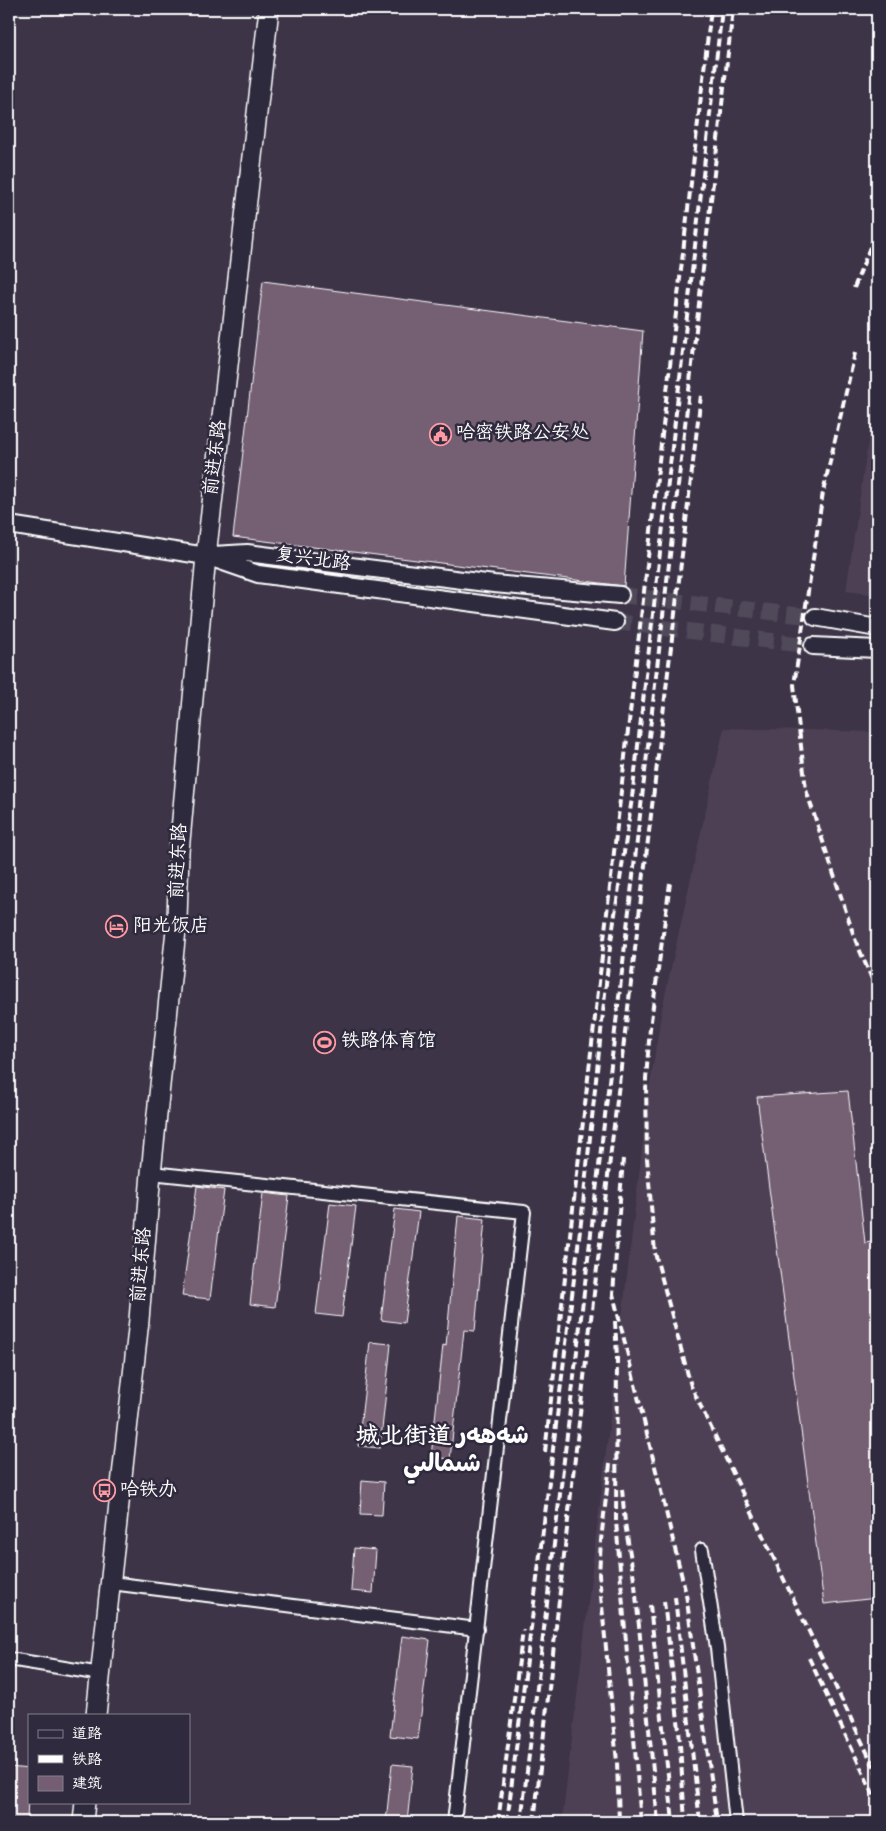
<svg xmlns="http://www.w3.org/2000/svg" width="886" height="1831" font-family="Dekko,'Playpen Sans Arabic','LXGW WenKai TC',sans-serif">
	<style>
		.built { fill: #4e4155 }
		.building { fill: #755e73; stroke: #fff }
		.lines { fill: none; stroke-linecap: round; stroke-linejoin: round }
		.tertiary-tunnel { stroke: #50485a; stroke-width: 16; stroke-dasharray: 16 8; stroke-linecap: butt }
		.minor-casing { stroke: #fff; stroke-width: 16 }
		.tertiary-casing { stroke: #fff; stroke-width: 20 }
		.secondary-casing { stroke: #fff; stroke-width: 22 }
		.minor { stroke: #2f2a3d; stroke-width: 12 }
		.tertiary { stroke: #2f2a3d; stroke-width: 16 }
		.secondary { stroke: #2f2a3d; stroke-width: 19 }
		.rail { stroke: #fff; stroke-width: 4; stroke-dasharray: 8 4; stroke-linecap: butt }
		.labels { text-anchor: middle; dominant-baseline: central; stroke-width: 5; stroke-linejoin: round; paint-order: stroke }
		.poi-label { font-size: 19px; fill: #fff; stroke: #2f2a3d; text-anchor: start }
		.street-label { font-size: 19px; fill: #fff; stroke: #2f2a3d }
		.district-label { font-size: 24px; font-weight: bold; fill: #fff; stroke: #2f2a3d }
	</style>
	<rect width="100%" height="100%" fill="#3d3448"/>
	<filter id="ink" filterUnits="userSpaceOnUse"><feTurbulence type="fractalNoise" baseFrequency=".02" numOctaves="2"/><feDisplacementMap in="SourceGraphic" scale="10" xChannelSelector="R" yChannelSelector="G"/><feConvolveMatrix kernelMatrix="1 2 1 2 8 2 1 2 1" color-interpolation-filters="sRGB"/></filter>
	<g filter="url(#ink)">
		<path class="built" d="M 877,381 L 877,595 L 846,591 Z
			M 724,728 L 877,732 L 877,1822 L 562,1822 L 649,1091 L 662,1009 Z"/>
		<path class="building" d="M 263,281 L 643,331 L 624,586 L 233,537 Z
			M 848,1091 L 865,1243 L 877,1241 L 877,1598 L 824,1604 L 757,1097 Z
			M 197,1186 L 224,1190 L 210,1299 L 182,1296 Z
			M 263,1193 L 289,1196 L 275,1307 L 250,1304 Z
			M 330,1203 L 356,1206 L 342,1317 L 316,1314 Z
			M 395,1209 L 419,1212 L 404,1323 L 381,1320 Z
			M 458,1216 L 485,1219 L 475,1331 L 464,1330 L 450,1459 L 431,1457 L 443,1345 L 446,1346 Z
			M 370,1342 L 391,1344 L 380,1448 L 358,1446 Z
			M 362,1480 L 384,1482 L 382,1515 L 360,1514 Z
			M 354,1548 L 376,1550 L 373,1593 L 351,1591 Z
			M 402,1636 L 430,1640 L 418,1739 L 390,1736 Z
			M 392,1764 L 413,1766 L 407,1822 L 386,1822 Z
			M 9,1767 L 29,1769 L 27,1822 L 9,1822 Z"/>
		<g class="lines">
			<path class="tertiary-tunnel" d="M 620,595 L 815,617
				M 615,622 L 813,646"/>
			<defs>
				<path id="minor" d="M 151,1173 L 524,1212 L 454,1822
					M 702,1550 L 717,1648 L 736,1822
					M 111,1583 L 477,1629
					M 9,1659 L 101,1674"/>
				<path id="tertiary" d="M 9,525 L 206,556 L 258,574 L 615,622
					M 213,555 L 247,553 L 494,584 L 620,595
					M 815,617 L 877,628
					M 813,646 L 877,649"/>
				<path id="secondary" d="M 96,1715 L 139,1320 L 151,1173 L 177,920 L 179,852 L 206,556 L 269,9
					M 83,1822 L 85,1802"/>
			</defs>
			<use href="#minor" class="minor-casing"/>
			<use href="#tertiary" class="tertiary-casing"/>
			<use href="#secondary" class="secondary-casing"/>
			<use href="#minor" class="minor"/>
			<use href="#tertiary" class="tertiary"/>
			<use href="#secondary" class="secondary"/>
			<path class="rail" d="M 854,288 L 877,229
				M 855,353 L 823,492 L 794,685 L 806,790 L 855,939 L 877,991
				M 670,883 L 650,1028 L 646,1079 L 647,1158 L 655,1253 L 691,1386 L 877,1773
				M 623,1159 L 613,1294 L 686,1594 L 717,1822
				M 615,1321 L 617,1357 L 616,1521 L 641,1822
				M 545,1452 L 711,9
				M 610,1464 L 601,1540 L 599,1575 L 617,1762 L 619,1822
				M 622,1489 L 625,1523 L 635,1585 L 658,1822
				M 675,1597 L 700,1822
				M 664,1601 L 679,1729 L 685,1822
				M 650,1605 L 673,1822
				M 809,1658 L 877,1802
				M 498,1822 L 523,1630
				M 507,1822 L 582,1214 L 609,955 L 632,798 L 722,9
				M 521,1822 L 616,1023 L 733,9
				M 534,1822 L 585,1369 L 701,395"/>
		</g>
	</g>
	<defs>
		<symbol id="civic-ring" viewBox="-11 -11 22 22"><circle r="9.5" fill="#2f2a3d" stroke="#ff9aa2" stroke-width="1.5"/><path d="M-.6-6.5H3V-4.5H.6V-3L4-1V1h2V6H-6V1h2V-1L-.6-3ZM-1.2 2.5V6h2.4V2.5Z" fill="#ff9aa2"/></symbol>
		<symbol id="hotel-ring" viewBox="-11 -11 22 22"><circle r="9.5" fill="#2f2a3d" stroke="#ff9aa2" stroke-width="1.5"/><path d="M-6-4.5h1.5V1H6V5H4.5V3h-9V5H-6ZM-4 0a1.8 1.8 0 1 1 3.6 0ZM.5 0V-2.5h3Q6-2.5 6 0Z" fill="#ff9aa2"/></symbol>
		<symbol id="stadium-ring" viewBox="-11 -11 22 22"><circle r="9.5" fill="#2f2a3d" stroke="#ff9aa2" stroke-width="1.5"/><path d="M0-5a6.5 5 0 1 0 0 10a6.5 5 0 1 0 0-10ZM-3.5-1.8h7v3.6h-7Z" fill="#ff9aa2"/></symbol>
		<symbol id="bus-ring" viewBox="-11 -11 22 22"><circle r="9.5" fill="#2f2a3d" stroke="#ff9aa2" stroke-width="1.5"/><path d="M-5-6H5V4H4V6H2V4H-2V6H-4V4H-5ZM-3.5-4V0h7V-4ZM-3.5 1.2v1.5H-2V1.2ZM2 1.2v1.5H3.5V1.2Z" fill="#ff9aa2"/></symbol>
	</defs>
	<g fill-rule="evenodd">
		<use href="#civic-ring" x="428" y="422" width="25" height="25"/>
		<use href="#hotel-ring" x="104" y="914" width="25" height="25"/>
		<use href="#stadium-ring" x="312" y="1030" width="25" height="25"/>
		<use href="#bus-ring" x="92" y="1478" width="25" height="25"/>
	</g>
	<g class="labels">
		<g class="poi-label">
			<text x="456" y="434">哈密铁路公安处</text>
			<text x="133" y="927">阳光饭店</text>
			<text x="341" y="1042">铁路体育馆</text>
			<text x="120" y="1491">哈铁办</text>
		</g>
		<g class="street-label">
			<text transform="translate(217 458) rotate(-83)">前进东路</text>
			<text transform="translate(313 561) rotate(8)">复兴北路</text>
			<text transform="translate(180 861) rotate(-87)">前进东路</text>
			<text transform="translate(143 1265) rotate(-85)">前进东路</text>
		</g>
		<g class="district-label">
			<text x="442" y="1438">城北街道 شەھەر<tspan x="442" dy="28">شىمالىي</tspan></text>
		</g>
	</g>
	<rect width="886" height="1831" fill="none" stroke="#2f2a3d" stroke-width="30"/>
	<rect x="15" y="15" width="856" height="1801" fill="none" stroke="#fff" stroke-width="2" filter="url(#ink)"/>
	<rect x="28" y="1714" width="162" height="90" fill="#2f2a3d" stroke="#827f8b"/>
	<rect x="38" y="1730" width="25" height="8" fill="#2f2a3d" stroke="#827f8b"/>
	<text x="72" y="1738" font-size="15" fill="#ffffff">道路</text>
	<rect x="38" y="1755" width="25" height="8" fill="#ffffff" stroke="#827f8b"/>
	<text x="72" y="1764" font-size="15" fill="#ffffff">铁路</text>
	<rect x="38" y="1776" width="25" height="15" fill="#755e73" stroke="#827f8b"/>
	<text x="72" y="1788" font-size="15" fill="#ffffff">建筑</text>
</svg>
